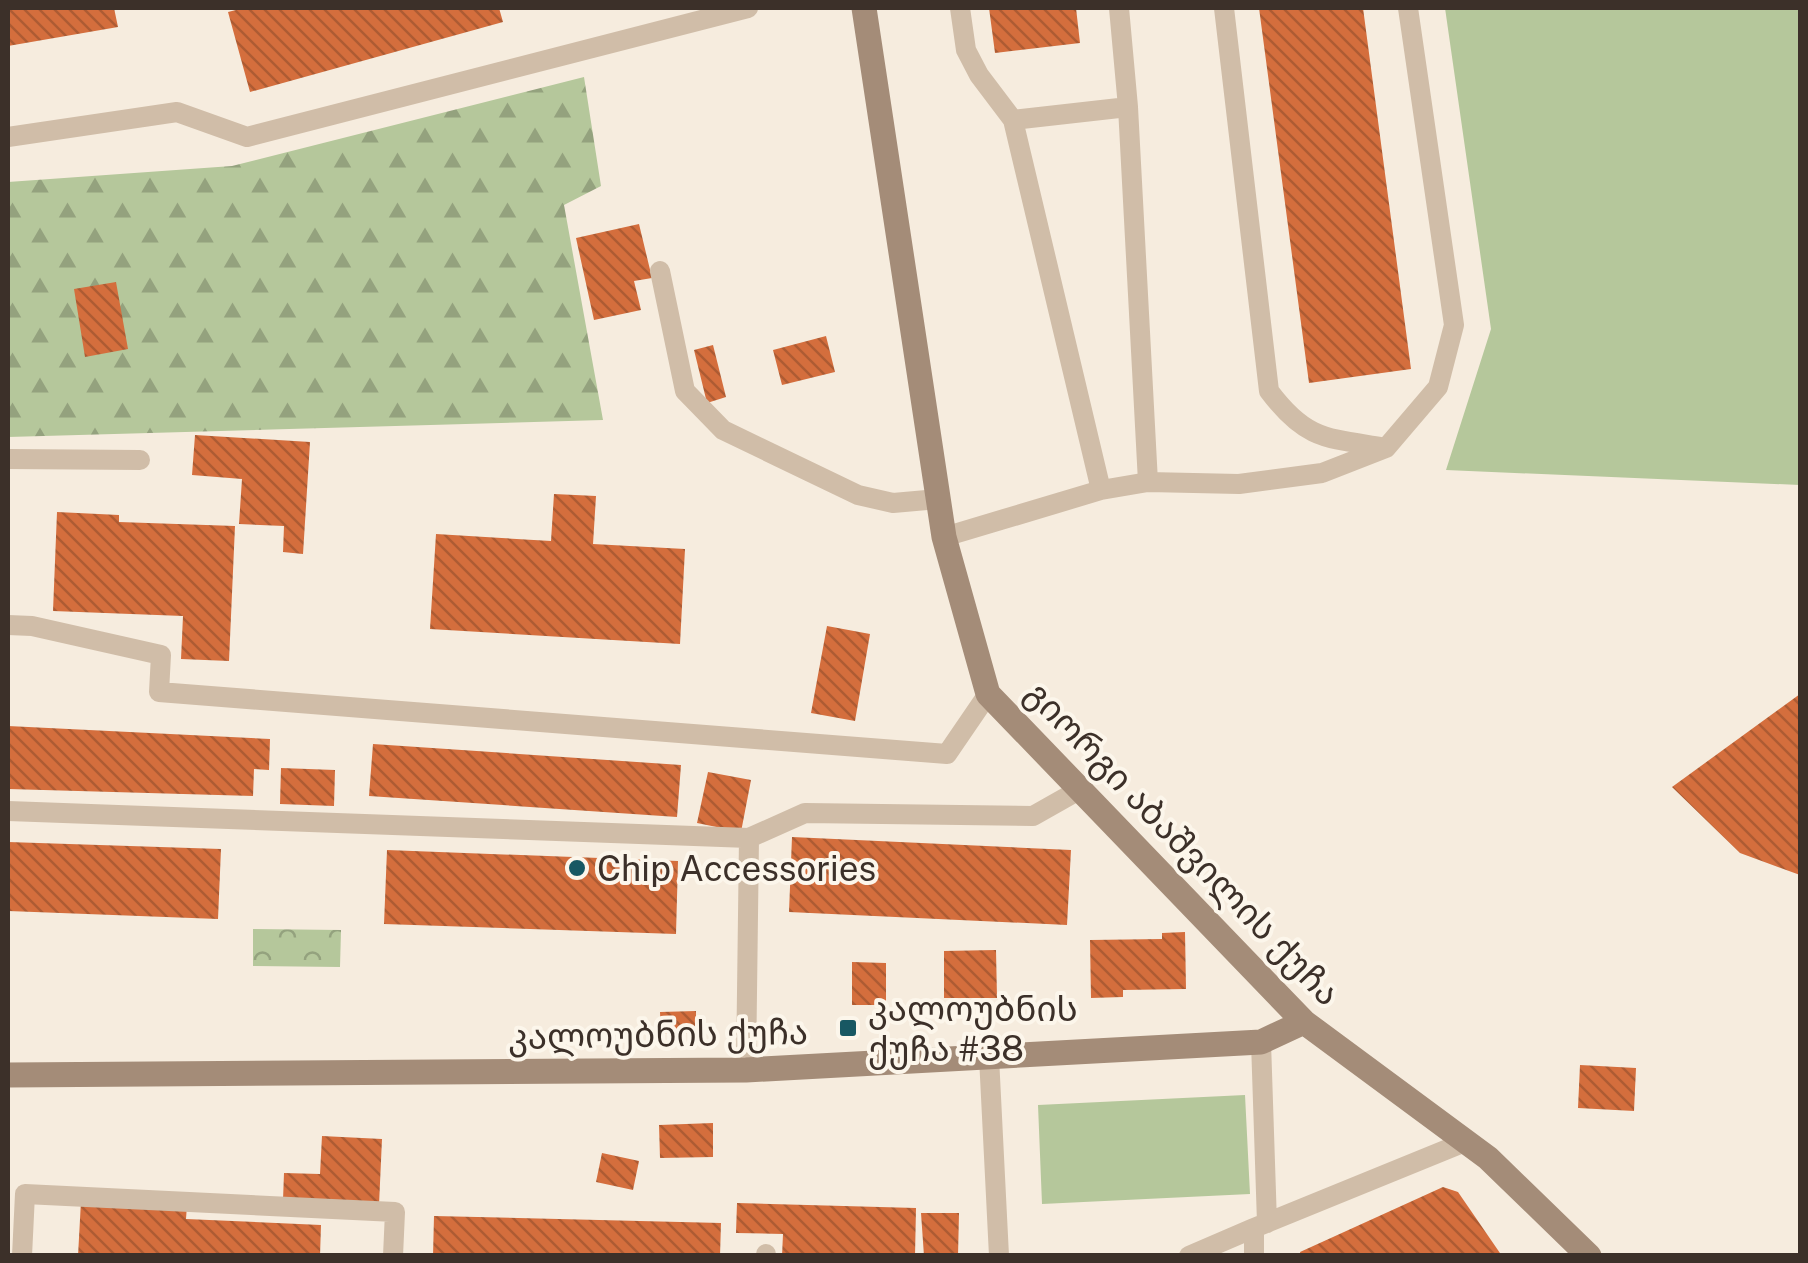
<svg xmlns="http://www.w3.org/2000/svg" width="1808" height="1263" font-family="'Public Sans','Noto Sans Georgian',sans-serif">
	<style>
		.grass { fill: #b5c79b }
		.forest { fill: url(#forest-firs) }
		.park { fill: url(#park-crowns) }
		.building { fill: url(#building-back-hatch) }
		.lines { fill: none; stroke-linecap: round; stroke-linejoin: round }
		.lane { stroke: #d0bda8; stroke-width: 20 }
		.secondary { stroke: #a48c78; stroke-width: 25 }
		.poi-dot { fill: #185863; stroke: #fcf6eb; stroke-width: 4 }
		.labels { text-anchor: middle; dominant-baseline: central; stroke-width: 8; stroke-linejoin: round; paint-order: stroke }
		.street-label { font-size: 35px; fill: #3c3029; stroke: #fcf6eb }
		.poi-label { font-size: 35px; fill: #3c3029; stroke: #fcf6eb; text-anchor: start }
	</style>
	<defs>
		<pattern id="forest-firs" width="22" height="20" patternUnits="userSpaceOnUse" patternTransform="scale(2.5)"><rect width="22" height="20" fill="#b5c79b"/><path d="M5 1l3.5 6h-7zM16 11l3.5 6h-7z" fill="#94a27e"/></pattern>
		<pattern id="park-crowns" width="20" height="18" patternUnits="userSpaceOnUse" patternTransform="scale(2.5)"><rect width="20" height="18" fill="#b5c79b"/><path d="M2 6a3 3 0 1 1 6 0M12 15a3 3 0 1 1 6 0" fill="none" stroke="#94a27e"/></pattern>
		<pattern id="building-back-hatch" width="6" height="6" patternUnits="userSpaceOnUse" patternTransform="scale(2.5)"><rect width="6" height="6" fill="#d46e3d"/><path d="M-1 5l2 2M0 0l6 6M5-1l2 2" fill="none" stroke="#ad5b33"/></pattern>
	</defs>
	<rect width="100%" height="100%" fill="#f6ecde"/>
	<path class="grass" d="M 1445,8 L 1800,8 L 1800,485 L 1446,470 L 1491,329 Z
		M 1245,1095 L 1250,1194 L 1042,1204 L 1038,1105 Z"/>
	<path class="forest" d="M 584,77 L 601,186 L 564,205 L 603,420 L 8,437 L 8,182 L 232,166 Z"/>
	<path class="park" d="M 253,929 L 341,930 L 340,967 L 253,966 Z"/>
	<path class="building" d="M 8,8 L 114,8 L 118,27 L 8,46 Z
		M 244,8 L 499,8 L 503,22 L 250,92 L 228,12 Z
		M 989,8 L 1076,8 L 1080,43 L 995,53 Z
		M 1259,8 L 1363,8 L 1411,369 L 1309,383 Z
		M 639,224 L 652,278 L 634,281 L 641,310 L 594,320 L 576,238 Z
		M 116,282 L 128,349 L 85,357 L 74,289 Z
		M 826,336 L 835,372 L 782,385 L 773,350 Z
		M 713,345 L 726,397 L 707,403 L 694,350 Z
		M 195,435 L 310,442 L 303,554 L 283,552 L 284,526 L 239,524 L 242,479 L 192,475 Z
		M 554,494 L 596,496 L 593,544 L 685,549 L 680,644 L 430,629 L 436,534 L 551,541 Z
		M 57,512 L 119,515 L 119,522 L 235,526 L 229,661 L 181,659 L 183,616 L 53,611 Z
		M 827,626 L 870,634 L 855,721 L 811,713 Z
		M 1800,694 L 1800,875 L 1740,853 L 1672,787 Z
		M 8,726 L 270,739 L 269,770 L 254,769 L 253,796 L 8,789 Z
		M 373,744 L 681,765 L 677,817 L 369,796 Z
		M 281,768 L 335,770 L 334,806 L 280,804 Z
		M 708,772 L 751,780 L 741,832 L 697,823 Z
		M 792,837 L 1071,850 L 1067,925 L 789,912 Z
		M 8,842 L 221,849 L 218,919 L 8,911 Z
		M 387,850 L 678,861 L 676,934 L 384,924 Z
		M 1185,932 L 1186,989 L 1123,990 L 1123,997 L 1091,998 L 1090,940 L 1162,939 L 1162,933 Z
		M 996,950 L 997,998 L 944,998 L 944,951 Z
		M 852,962 L 886,963 L 886,1005 L 852,1005 Z
		M 696,1011 L 696,1033 L 661,1034 L 660,1012 Z
		M 1580,1065 L 1636,1068 L 1634,1111 L 1578,1108 Z
		M 713,1123 L 713,1157 L 660,1158 L 659,1125 Z
		M 322,1136 L 382,1139 L 379,1205 L 283,1200 L 284,1173 L 320,1174 Z
		M 602,1153 L 639,1161 L 633,1190 L 596,1182 Z
		M 1443,1187 L 1458,1192 L 1502,1256 L 1301,1256 L 1300,1252 Z
		M 81,1201 L 187,1205 L 186,1219 L 321,1225 L 320,1256 L 78,1256 Z
		M 737,1203 L 916,1208 L 915,1256 L 782,1256 L 783,1234 L 736,1233 Z
		M 921,1213 L 959,1213 L 958,1256 L 924,1256 Z
		M 434,1216 L 721,1223 L 720,1256 L 433,1256 Z"/>
	<g class="lines">
		<path class="lane" d="M 960,8 L 966,50 L 979,75 L 1013,120
			M 1119,8 L 1128,107 L 1148,482
			M 1224,8 L 1269,391 C 1305,439 1325,438 1381,447
			M 8,137 L 177,112 L 247,137 L 748,8
			M 660,271 L 685,391 L 723,430 L 858,495 L 893,503 L 938,499
			M 8,459 L 140,460
			M 1101,490 L 1013,120 L 1128,107
			M 944,537 L 1101,490 L 1148,482 L 1239,484 L 1322,473 L 1386,448 L 1438,387 L 1454,325 L 1408,8
			M 8,625 L 32,626 L 161,655 L 159,692 L 947,754 L 988,694
			M 8,811 L 749,838 L 805,813 L 1033,816 L 1079,790
			M 1261,1042 L 1267,1223
			M 989,1057 L 999,1256
			M 746,1070 L 749,838
			M 766,1254 L 766,1256
			M 22,1256 L 25,1194 L 395,1212 L 393,1256
			M 1189,1256 L 1254,1228
			M 1254,1256 L 1254,1228 L 1465,1142"/>
		<path class="secondary" d="M 864,8 L 944,537 L 988,694 L 1304,1022 L 1488,1158 L 1589,1256
			M 8,1075 L 746,1070 L 1261,1042 L 1304,1022"/>
	</g>
	<g class="poi-dot">
		<circle cx="577" cy="868" r="10"/>
		<rect x="838" y="1018" width="20" height="20" rx="5"/>
	</g>
	<g class="labels">
		<g class="street-label">
			<text transform="translate(1183 843) rotate(46)">გიორგი აბაშვილის ქუჩა</text>
			<text transform="translate(658 1034) rotate(-1)">კალოუბნის ქუჩა</text>
		</g>
		<g class="poi-label">
			<text x="597" y="868">Chip Accessories</text>
			<text x="868" y="1008">კალოუბნის<tspan x="868" dy="40">ქუჩა #38</tspan></text>
		</g>
	</g>
	<rect width="1808" height="1263" fill="none" stroke="#3c3029" stroke-width="20"/>
</svg>
